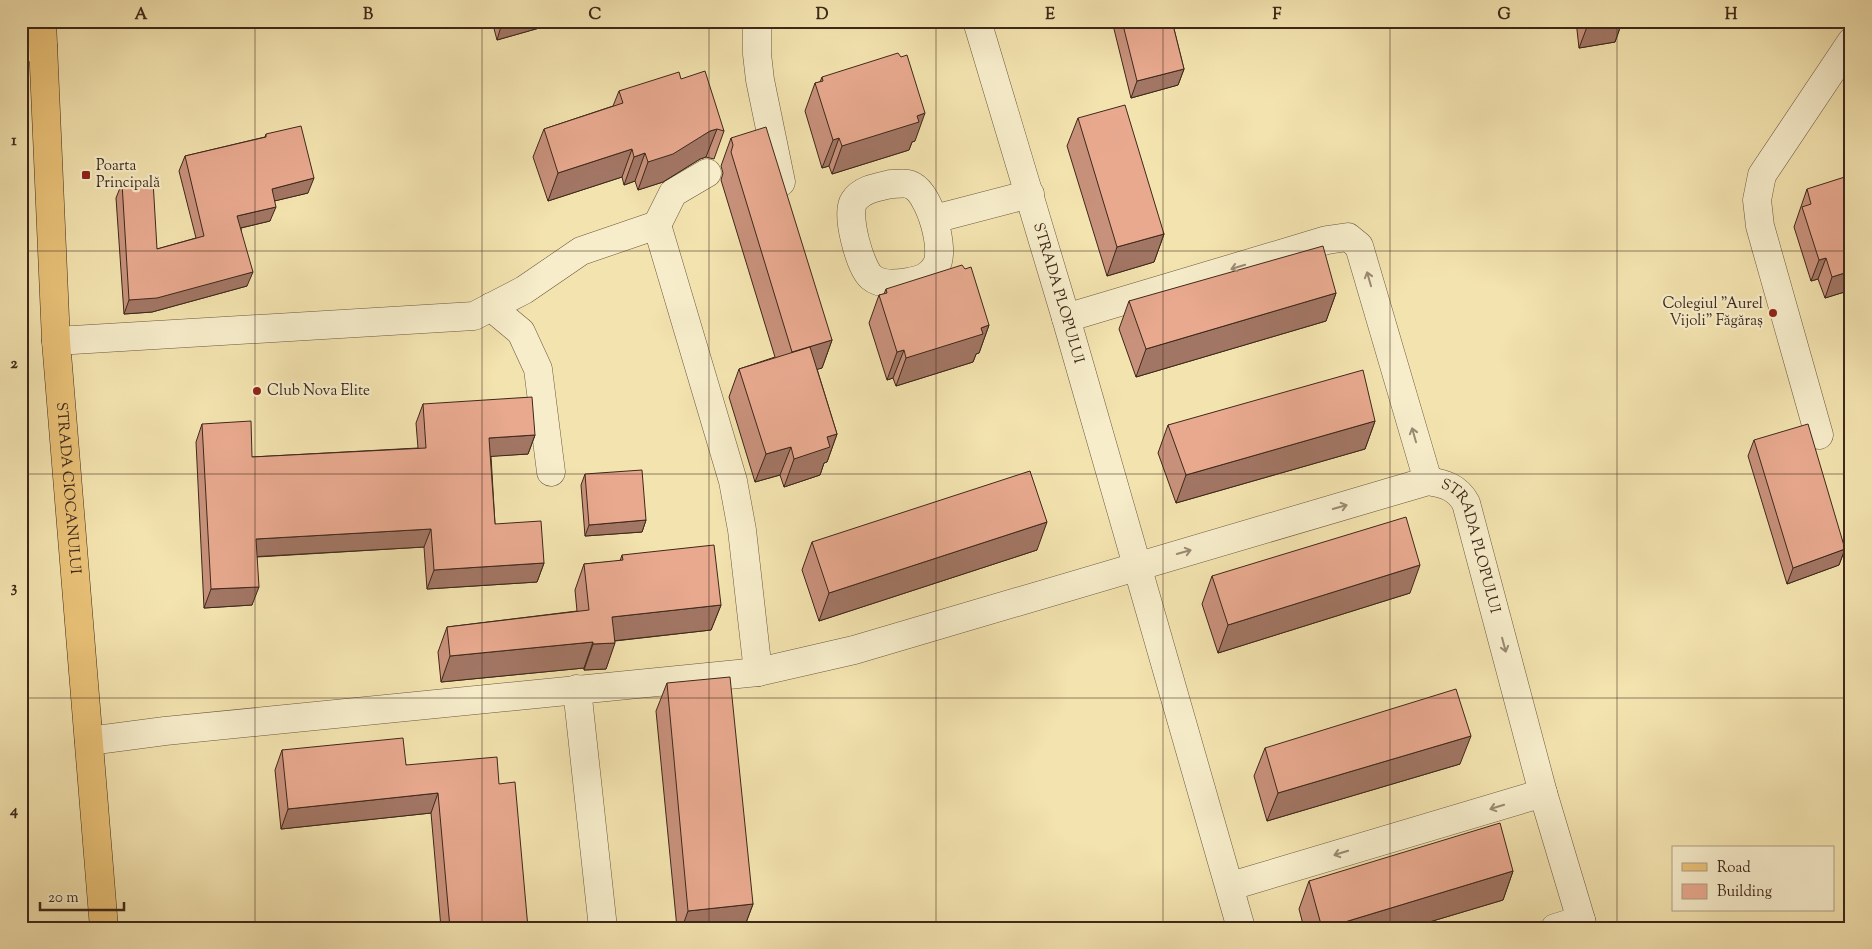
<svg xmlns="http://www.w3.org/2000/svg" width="1872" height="949" font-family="'Sorts Mill Goudy',serif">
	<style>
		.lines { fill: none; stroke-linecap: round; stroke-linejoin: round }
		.minor-casing { stroke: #6b573f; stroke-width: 29 }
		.major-casing { stroke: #3e281a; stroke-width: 29 }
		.minor { stroke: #f7edcb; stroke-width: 28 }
		.major { stroke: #eac278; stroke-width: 28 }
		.wall { fill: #c8917b; stroke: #3e281a }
		.shaded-wall { fill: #a27664; stroke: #3e281a }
		.building { fill: #e8a98f; stroke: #3e281a }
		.oneway { stroke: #9a8a72 }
		.grid { fill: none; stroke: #3e281a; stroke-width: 1; stroke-opacity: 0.55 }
		.poi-dot { fill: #8f2418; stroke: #f7edcb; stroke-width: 2 }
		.labels { text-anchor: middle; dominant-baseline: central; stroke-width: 4.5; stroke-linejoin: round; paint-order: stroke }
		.poi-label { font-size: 15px; fill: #3e281a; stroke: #f7edcb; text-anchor: start }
		.street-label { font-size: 15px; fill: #3e281a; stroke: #f7edcb }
		.neatline { fill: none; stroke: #3e281a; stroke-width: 2 }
		.grid-label { font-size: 16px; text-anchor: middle; font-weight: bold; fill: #3e281a }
	</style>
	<rect width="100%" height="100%" fill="#f3e3af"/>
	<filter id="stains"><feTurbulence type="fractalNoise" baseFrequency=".004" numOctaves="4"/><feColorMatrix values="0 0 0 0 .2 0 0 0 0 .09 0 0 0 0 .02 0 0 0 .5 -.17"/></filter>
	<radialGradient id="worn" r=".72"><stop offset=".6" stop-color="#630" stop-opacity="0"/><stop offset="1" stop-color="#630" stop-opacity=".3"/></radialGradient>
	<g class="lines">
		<defs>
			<g id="minor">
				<path d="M 757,21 L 757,54 L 760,80 L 781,182"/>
				<path id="s1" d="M 977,21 L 1066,318 L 1241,928"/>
				<path d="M 21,48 L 43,46"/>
				<path d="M 891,184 C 898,184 907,182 913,186 C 930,195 946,250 936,266 C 930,277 920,280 908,282 C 896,284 880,285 871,277 C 860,267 845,214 854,201 C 862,189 878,187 891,184 Z"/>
				<path d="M 934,219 L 1030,194"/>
				<path d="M 657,225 L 673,193 L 707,173"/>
				<path d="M 491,307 L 521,332 L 538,369 L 551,472"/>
				<path d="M 1066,318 L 1327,240 L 1348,237 L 1359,246 L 1428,481"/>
				<path d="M 56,341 L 474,316 L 524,290 L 581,251 L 657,225 L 733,481 L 742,530 L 758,672"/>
				<path d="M 1819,435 L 1760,226 L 1757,200 L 1762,175 L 1851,42"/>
				<path d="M 577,689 L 603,928"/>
				<path id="s2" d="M 89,741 L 165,731 L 758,672 L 854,650 L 1428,481 C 1445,484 1457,487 1466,503 L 1543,793 L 1581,920"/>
				<path d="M 1231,886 L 1543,793"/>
				<path d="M 1555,928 L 1581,920 L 1583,928"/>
			</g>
			<g id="major">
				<path id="s3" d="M 42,21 L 56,341 L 104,928"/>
			</g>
		</defs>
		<use href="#minor" class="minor-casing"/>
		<use href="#major" class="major-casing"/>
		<use href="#minor" class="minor"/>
		<use href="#major" class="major"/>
	</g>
	<path class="wall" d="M 492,21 L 564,21 L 497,40 Z
		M 1112,21 L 1172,21 L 1184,69 L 1178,85 L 1131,98 Z
		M 1576,21 L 1622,21 L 1622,22 L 1615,42 L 1579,48 Z
		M 822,77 L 915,141 L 912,142 L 909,150 L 832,174 L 829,166 L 822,168 L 805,111 L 815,83 L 820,82 Z
		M 681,79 L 724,131 L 714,159 L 706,157 L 700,159 L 663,182 L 638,190 L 635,181 L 624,185 L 622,177 L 548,201 L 533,157 L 544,129 L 613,106 L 619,91 Z
		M 1078,118 L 1164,234 L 1154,262 L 1107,276 L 1067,146 Z
		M 266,134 L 308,193 L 274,201 L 270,221 L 241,228 L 247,286 L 152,312 L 124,314 L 116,198 L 122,183 L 157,249 L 196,238 L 179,171 L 185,156 L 265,137 Z
		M 731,138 L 832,340 L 822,368 L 817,369 L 837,434 L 827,462 L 824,463 L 820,475 L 784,487 L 780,475 L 755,482 L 729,397 L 739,369 L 775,357 L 721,180 L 723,173 L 721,166 Z
		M 1807,189 L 1851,290 L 1825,298 L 1818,279 L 1811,281 L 1794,227 Z
		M 886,289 L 989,325 L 979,353 L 976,354 L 973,362 L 896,386 L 893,378 L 887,380 L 869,323 L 879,295 L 884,294 Z
		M 1336,293 L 1326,321 L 1136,377 L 1119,329 L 1129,301 Z
		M 423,404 L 535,435 L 528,454 L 491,456 L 495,524 L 544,563 L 537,582 L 427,589 L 424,547 L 257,557 L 252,605 L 204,608 L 196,442 L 202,424 L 252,457 L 418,448 L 416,423 Z
		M 1375,421 L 1365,449 L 1176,503 L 1158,453 L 1168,425 Z
		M 1754,440 L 1845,549 L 1839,565 L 1787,584 L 1748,456 Z
		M 585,474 L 646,520 L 642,532 L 585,536 L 581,485 Z
		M 812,542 L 1037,550 L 819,621 L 802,570 Z
		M 622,555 L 721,605 L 711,630 L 615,641 L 606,669 L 584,670 L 584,668 L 441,682 L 438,652 L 447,627 L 577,611 L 575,590 L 584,564 L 620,561 Z
		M 1212,576 L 1410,593 L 1218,653 L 1202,604 Z
		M 667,683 L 753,904 L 744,928 L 677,928 L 656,711 Z
		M 1265,748 L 1460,764 L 1267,821 L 1254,776 Z
		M 282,750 L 406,765 L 499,784 L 528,928 L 441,928 L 431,813 L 281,829 L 275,770 Z
		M 1513,871 L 1503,900 L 1409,928 L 1304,928 L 1299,909 L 1309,881 Z"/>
	<path class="shaded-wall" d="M 510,21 L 564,21 L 497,40 L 502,23 Z
		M 1622,22 L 1615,42 L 1579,48 L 1587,27 Z
		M 1184,69 L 1178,85 L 1131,98 L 1137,81 Z
		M 925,113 L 915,141 L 912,142 L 909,150 L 832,174 L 842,146 L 917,116 Z
		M 717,129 L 706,157 L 700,159 L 663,182 L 638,190 L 648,162 L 710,131 Z
		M 839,138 L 829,166 L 822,168 L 833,140 Z
		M 632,149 L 622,177 L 548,201 L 558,173 Z
		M 645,153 L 635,181 L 624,185 L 634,157 Z
		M 314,178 L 308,193 L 266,203 L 272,189 Z
		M 276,207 L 270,221 L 232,230 L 237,216 Z
		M 1164,234 L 1154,262 L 1107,276 L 1117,247 Z
		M 1826,258 L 1818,279 L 1811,281 L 1819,260 Z
		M 1851,271 L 1851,290 L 1825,298 L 1832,277 Z
		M 253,272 L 247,286 L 152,312 L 124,314 L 129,300 Z
		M 1336,293 L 1326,321 L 1136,377 L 1146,349 Z
		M 989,325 L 979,353 L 976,354 L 973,362 L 896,386 L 906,358 L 981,328 Z
		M 832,340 L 822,368 L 782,380 L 792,352 Z
		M 904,350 L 893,378 L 887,380 L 897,352 Z
		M 1375,421 L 1365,449 L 1176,503 L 1186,475 Z
		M 837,434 L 827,462 L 824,463 L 820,475 L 784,487 L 794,459 L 827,437 Z
		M 535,435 L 528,454 L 483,457 L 489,438 Z
		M 791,447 L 780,475 L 755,482 L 766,454 Z
		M 646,520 L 642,532 L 585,536 L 589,525 Z
		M 1047,522 L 1037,550 L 819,621 L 829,593 Z
		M 431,529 L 424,547 L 250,557 L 256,539 Z
		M 1845,549 L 1839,565 L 1787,584 L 1793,568 Z
		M 544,563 L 537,582 L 427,589 L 434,570 Z
		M 1420,565 L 1410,593 L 1218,653 L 1228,625 Z
		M 259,587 L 252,605 L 204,608 L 211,589 Z
		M 721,605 L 711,630 L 603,642 L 612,617 Z
		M 593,642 L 584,668 L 441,682 L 450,656 Z
		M 615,643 L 606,669 L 584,670 L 593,644 Z
		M 1471,736 L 1460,764 L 1267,821 L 1278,793 Z
		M 438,793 L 431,813 L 281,829 L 288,809 Z
		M 1513,871 L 1503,900 L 1409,928 L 1325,928 Z
		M 753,904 L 744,928 L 682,928 L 688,911 Z"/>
	<path class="building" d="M 502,21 L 510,21 L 502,23 Z
		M 1122,21 L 1172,21 L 1184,69 L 1137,81 Z
		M 1586,21 L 1622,21 L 1622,22 L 1587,27 Z
		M 898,53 L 901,57 L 907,55 L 925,113 L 917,116 L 919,122 L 842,146 L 839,138 L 833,140 L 815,83 L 823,81 L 822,77 Z
		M 705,71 L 724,131 L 717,129 L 710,131 L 673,154 L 648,162 L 645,153 L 634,157 L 632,149 L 558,173 L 544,129 L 623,103 L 619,91 L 679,72 L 681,79 Z
		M 1125,105 L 1164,234 L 1117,247 L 1078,118 Z
		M 301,126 L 314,178 L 272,189 L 276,207 L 237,216 L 253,272 L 157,298 L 129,300 L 122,183 L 153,181 L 157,249 L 204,236 L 185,156 L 266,137 L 266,134 Z
		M 766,127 L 832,340 L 792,352 L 731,152 L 733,145 L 731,138 Z
		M 1851,175 L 1851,271 L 1832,277 L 1826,258 L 1819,260 L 1802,207 L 1811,204 L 1807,189 Z
		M 1323,246 L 1336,293 L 1146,349 L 1129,301 Z
		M 962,265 L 965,269 L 971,267 L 989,325 L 981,328 L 983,334 L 906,358 L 904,350 L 897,352 L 879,295 L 887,293 L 886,289 Z
		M 810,347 L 837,434 L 827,437 L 830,447 L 794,459 L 791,447 L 766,454 L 739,369 Z
		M 1363,370 L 1375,421 L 1186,475 L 1168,425 Z
		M 532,397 L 535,435 L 489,438 L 495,524 L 541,521 L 544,563 L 434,570 L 431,529 L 256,539 L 259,587 L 211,589 L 202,424 L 251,421 L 252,457 L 426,448 L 423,404 Z
		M 1808,424 L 1845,549 L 1793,568 L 1754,440 Z
		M 642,470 L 646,520 L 589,525 L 585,474 Z
		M 1030,471 L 1047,522 L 829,593 L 812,542 Z
		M 1406,517 L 1420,565 L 1228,625 L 1212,576 Z
		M 714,545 L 721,605 L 612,617 L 615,643 L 593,644 L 593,642 L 450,656 L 447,627 L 589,610 L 584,564 L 623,560 L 622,555 Z
		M 730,677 L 753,904 L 688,911 L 667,683 Z
		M 1456,689 L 1471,736 L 1278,793 L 1265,748 Z
		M 403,738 L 406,765 L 497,757 L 499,784 L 515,782 L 528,928 L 450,928 L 438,793 L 288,809 L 282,750 Z
		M 1500,823 L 1513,871 L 1325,928 L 1322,928 L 1309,881 Z"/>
	<defs><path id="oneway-shaft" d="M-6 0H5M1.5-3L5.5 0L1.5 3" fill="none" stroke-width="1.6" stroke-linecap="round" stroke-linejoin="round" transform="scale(1.25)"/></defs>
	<g class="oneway">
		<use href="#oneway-shaft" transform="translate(1238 267) rotate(163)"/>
		<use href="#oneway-shaft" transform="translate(1369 279) rotate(-106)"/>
		<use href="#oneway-shaft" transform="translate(1414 435) rotate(-106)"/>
		<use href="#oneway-shaft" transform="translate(1340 507) rotate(-16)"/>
		<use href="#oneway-shaft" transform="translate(1184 552) rotate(-16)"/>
		<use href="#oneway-shaft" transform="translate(1504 645) rotate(75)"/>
		<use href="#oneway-shaft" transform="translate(1497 807) rotate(163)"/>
		<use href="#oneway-shaft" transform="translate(1341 853) rotate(163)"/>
	</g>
	<path class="grid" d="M 255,21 L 255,928M 482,21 L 482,928M 709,21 L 709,928M 936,21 L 936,928M 1163,21 L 1163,928M 1390,21 L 1390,928M 1617,21 L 1617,928M 21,251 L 1851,251M 21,474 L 1851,474M 21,698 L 1851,698"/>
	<g class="poi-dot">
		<rect x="81" y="170" width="10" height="10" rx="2.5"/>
		<circle cx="1773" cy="313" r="5"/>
		<circle cx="257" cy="391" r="5"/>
	</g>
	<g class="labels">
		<g class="poi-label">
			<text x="96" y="166">Poarta<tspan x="96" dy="17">Principală</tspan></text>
			<text x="1763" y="304" text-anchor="end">Colegiul "Aurel<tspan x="1763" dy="17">Vijoli" Făgăraș</tspan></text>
			<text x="267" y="391">Club Nova Elite</text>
		</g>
		<g class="street-label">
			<text stroke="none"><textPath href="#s1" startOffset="284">STRADA PLOPULUI</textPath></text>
			<text stroke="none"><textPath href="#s3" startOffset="468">STRADA CIOCANULUI</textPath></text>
			<text stroke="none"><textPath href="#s2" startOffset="1456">STRADA PLOPULUI</textPath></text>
		</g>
	</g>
	<rect width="1872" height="949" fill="none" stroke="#f3e3af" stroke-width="55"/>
	<rect x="1672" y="846" width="162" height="65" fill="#f7edcb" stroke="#ad9e84"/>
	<rect x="1682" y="863" width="25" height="8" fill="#eac278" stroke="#ad9e84"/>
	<text x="1717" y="872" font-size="15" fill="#3e281a">Road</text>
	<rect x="1682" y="884" width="25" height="15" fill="#e8a98f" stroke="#ad9e84"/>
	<text x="1717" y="896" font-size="15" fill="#3e281a">Building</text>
	<path d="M40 902v8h84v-8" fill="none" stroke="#3e281a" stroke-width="2.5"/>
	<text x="48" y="902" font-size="15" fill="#3e281a" stroke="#f7edcb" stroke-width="4" paint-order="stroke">20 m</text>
	<rect x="28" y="28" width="1816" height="894" class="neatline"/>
	<g class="grid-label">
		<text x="141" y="19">A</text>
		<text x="368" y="19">B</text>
		<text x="595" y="19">C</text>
		<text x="822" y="19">D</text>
		<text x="1050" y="19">E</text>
		<text x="1277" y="19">F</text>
		<text x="1504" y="19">G</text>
		<text x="1731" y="19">H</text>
		<text x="14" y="145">1</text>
		<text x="14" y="368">2</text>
		<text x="14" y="592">3</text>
		<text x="14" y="815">4</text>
	</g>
	<rect width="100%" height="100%" filter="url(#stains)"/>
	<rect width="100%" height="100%" fill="url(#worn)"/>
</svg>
